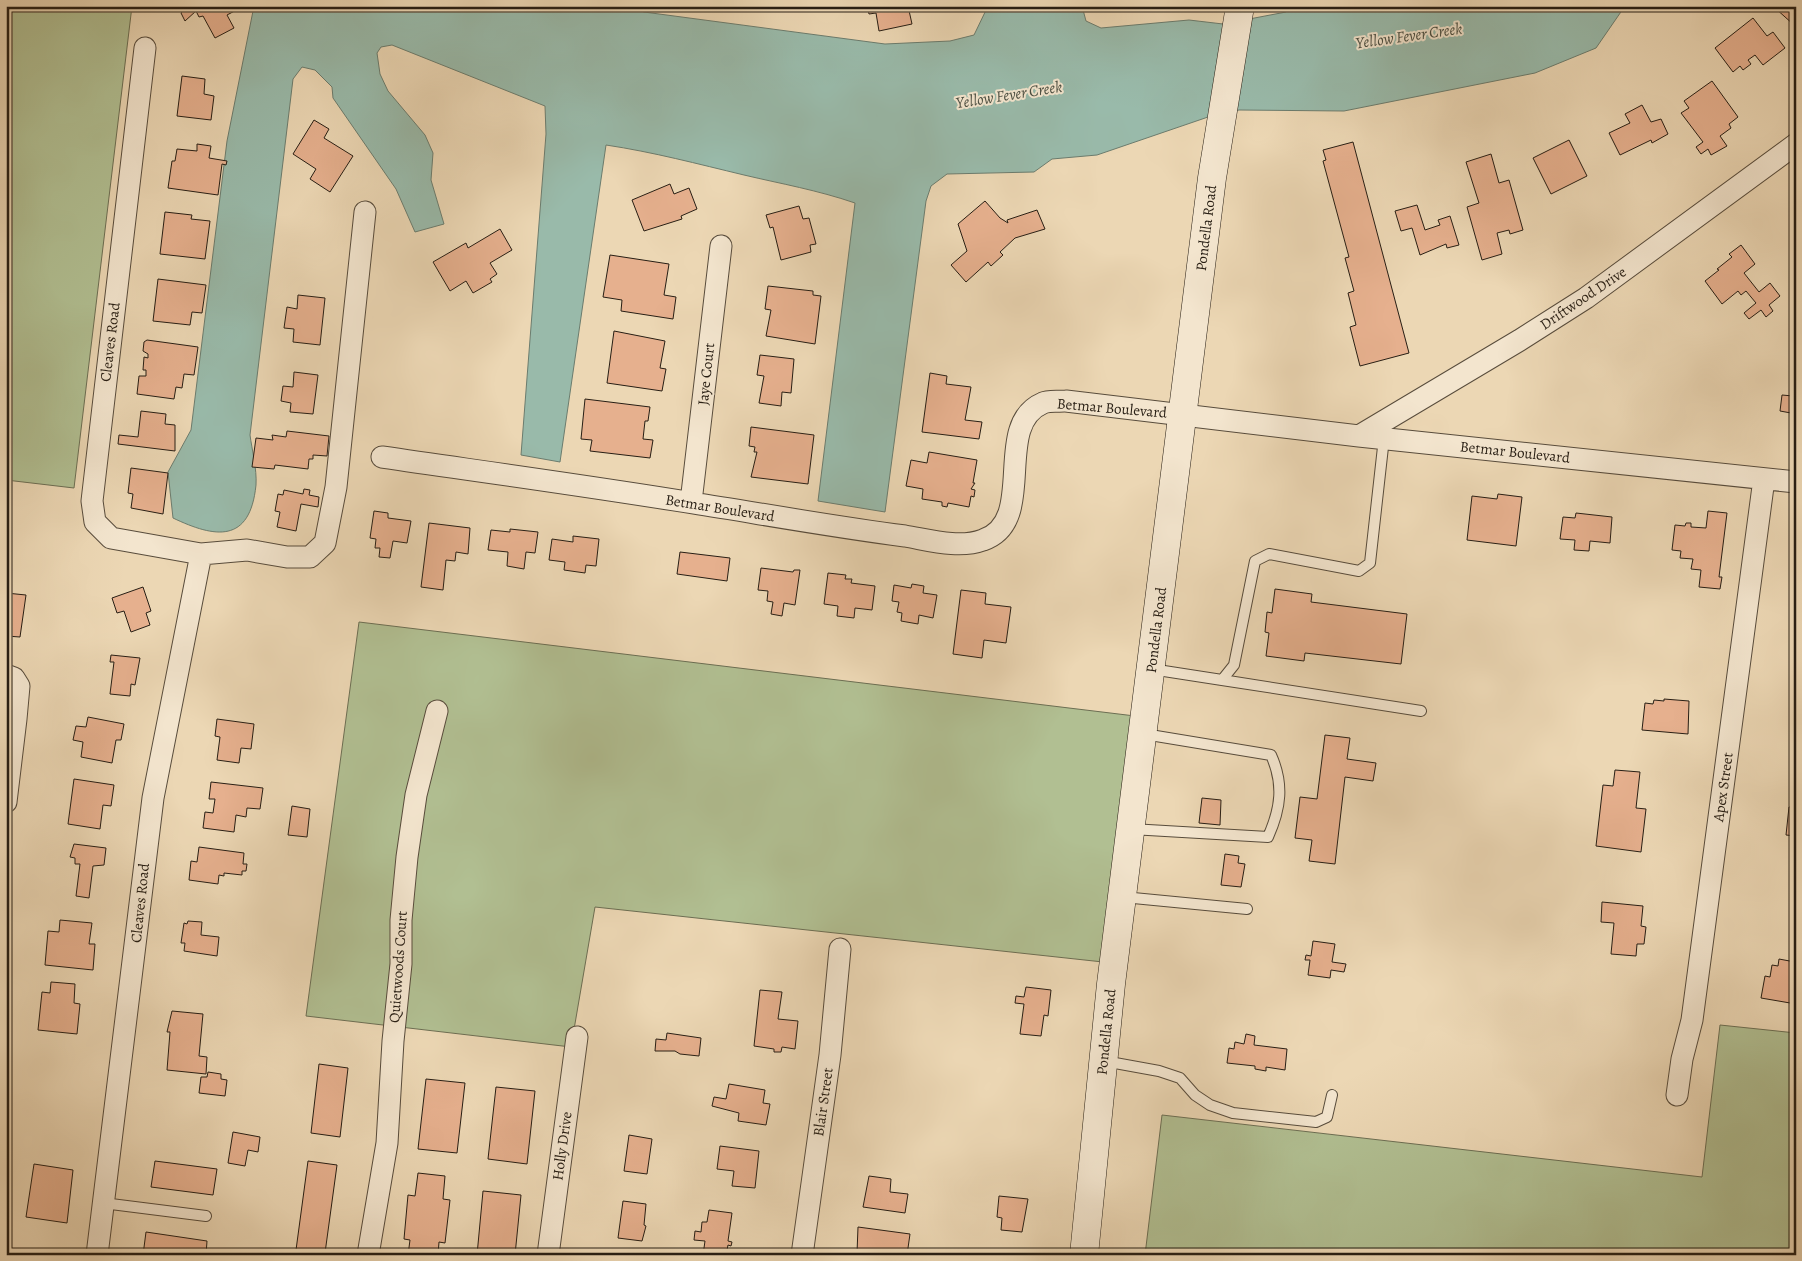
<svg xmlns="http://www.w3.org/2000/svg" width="1802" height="1261" font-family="Alegreya,serif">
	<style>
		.green { fill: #b1bf92; stroke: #6c6e53 }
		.water { fill: #99baaa; stroke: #6b7c6e }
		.building { fill: #e6b08e; stroke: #271e14 }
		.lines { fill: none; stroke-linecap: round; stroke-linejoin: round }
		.lane-casing { stroke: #584c3c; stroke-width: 12 }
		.street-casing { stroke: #584c3c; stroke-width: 23 }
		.secondary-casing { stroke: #271e14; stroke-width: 29 }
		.lane { stroke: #f3e5ce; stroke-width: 10 }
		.street { stroke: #f3e5ce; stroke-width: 21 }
		.secondary { stroke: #f3e5ce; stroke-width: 28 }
		.labels { text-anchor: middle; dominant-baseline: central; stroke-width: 4; stroke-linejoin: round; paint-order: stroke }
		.street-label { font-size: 15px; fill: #271e14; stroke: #f3e5ce }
		.water-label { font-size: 16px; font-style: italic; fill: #494d41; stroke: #f3e5ce }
	</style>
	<rect width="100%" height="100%" fill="#ecd7b4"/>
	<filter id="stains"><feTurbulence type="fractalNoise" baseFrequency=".004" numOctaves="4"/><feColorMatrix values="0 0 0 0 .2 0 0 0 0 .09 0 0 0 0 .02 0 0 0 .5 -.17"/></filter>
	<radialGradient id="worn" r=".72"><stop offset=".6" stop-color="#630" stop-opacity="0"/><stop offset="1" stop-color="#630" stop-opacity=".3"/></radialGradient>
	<path class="green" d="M 8,6 L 132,6 L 74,488 L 6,480 L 6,12 Z
		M 359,622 L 1135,716 L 1103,962 L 595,907 L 571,1047 L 306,1016 Z
		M 1720,1025 L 1796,1033 L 1796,1255 L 1145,1255 L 1162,1115 L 1702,1177 Z"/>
	<path class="water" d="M 254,6 L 625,6 L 644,12 L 885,44 L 950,41 L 974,35 L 988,6 L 1082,6 L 1086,21 L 1101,28 L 1189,20 L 1223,24 L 1286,12 L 1288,6 L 1625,6 L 1596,48 L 1535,73 L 1344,111 L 1239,110 L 1211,116 L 1097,155 L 1052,159 L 1034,172 L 947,174 L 931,186 L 926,201 L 885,512 L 818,501 L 855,203 C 817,190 782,184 744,175 C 698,164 653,152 606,145 L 560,462 L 521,455 L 546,134 L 545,106 L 392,45 L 381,47 L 377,53 L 380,74 L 388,91 L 425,135 L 433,153 L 431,180 L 444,224 L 415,232 L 396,189 L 333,98 L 332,87 L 315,70 L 302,67 L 293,79 L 250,435 C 252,450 257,469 256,485 C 250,544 215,538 173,518 L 168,472 L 191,430 L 227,141 Z"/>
	<path class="building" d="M 187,6 L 244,6 L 227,15 L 234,28 L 215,38 L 203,16 L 199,17 L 196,11 L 185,21 L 181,13 Z
		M 867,6 L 908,6 L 912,24 L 879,31 L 876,13 L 869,14 Z
		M 1776,6 L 1796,6 L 1796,23 L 1794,25 L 1775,8 Z
		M 1753,18 L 1767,36 L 1773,32 L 1785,48 L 1763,65 L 1755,55 L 1748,60 L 1751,64 L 1743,70 L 1740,66 L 1733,72 L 1715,48 Z
		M 182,76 L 205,79 L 204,94 L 214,96 L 211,120 L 177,116 Z
		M 1712,81 L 1738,117 L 1729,124 L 1731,128 L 1720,136 L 1727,146 L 1711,155 L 1708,149 L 1701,154 L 1696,147 L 1703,142 L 1681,113 L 1689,108 L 1684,101 Z
		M 1642,105 L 1651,122 L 1661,119 L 1668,134 L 1652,143 L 1651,140 L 1620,155 L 1609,133 L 1630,123 L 1625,114 Z
		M 314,120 L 329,129 L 324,138 L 353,156 L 330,192 L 310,179 L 316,169 L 293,154 Z
		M 1569,140 L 1587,176 L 1551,194 L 1533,158 Z
		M 1353,142 L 1409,353 L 1360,366 L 1350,327 L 1356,325 L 1348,293 L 1354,291 L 1345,258 L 1349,257 L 1323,161 L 1326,160 L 1323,150 Z
		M 197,144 L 211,146 L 209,158 L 227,161 L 226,165 L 222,164 L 218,195 L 168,188 L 172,161 L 175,161 L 177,149 L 197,151 Z
		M 1491,154 L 1499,183 L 1509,180 L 1523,230 L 1510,234 L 1509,230 L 1497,233 L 1502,254 L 1482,260 L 1467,207 L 1479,203 L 1466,162 Z
		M 670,184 L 674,194 L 689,188 L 697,209 L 681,216 L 682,219 L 644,231 L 632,200 Z
		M 985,201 L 1000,218 L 1008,223 L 1007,220 L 1037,210 L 1045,229 L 1015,238 L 1000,252 L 1003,255 L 991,266 L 988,262 L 966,282 L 951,265 L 967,251 L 958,224 Z
		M 1417,205 L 1425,230 L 1440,225 L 1438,220 L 1450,216 L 1459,245 L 1447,248 L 1446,244 L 1420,255 L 1412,228 L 1401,231 L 1395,211 Z
		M 799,206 L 803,219 L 809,218 L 816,244 L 810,245 L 811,252 L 781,260 L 773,227 L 770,228 L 766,215 Z
		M 165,212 L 192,215 L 191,219 L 210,221 L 205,259 L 160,254 Z
		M 500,229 L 512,250 L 490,263 L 497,274 L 490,279 L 492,282 L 473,293 L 466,281 L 450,291 L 433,262 L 466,243 L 468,248 Z
		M 1741,245 L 1755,264 L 1744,273 L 1759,292 L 1770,283 L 1780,296 L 1769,305 L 1773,311 L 1766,317 L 1761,310 L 1749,319 L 1744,313 L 1756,303 L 1746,291 L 1741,295 L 1738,291 L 1722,304 L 1705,281 L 1719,270 L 1717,269 L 1732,257 L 1729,254 Z
		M 610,255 L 669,264 L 664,295 L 676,297 L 673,319 L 621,311 L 622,300 L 603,297 Z
		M 158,279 L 206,285 L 202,313 L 192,312 L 190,325 L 153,321 Z
		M 768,286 L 813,291 L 813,295 L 821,296 L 815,344 L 766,336 L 771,310 L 765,309 Z
		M 298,295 L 325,298 L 320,345 L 293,342 L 294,329 L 284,328 L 287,307 L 297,309 Z
		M 614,331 L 665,341 L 660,368 L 666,369 L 662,391 L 607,383 Z
		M 147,340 L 198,347 L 194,375 L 184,374 L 182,388 L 176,387 L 174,399 L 137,394 L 139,376 L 146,376 L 146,370 L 143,370 L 144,357 L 148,358 L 148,354 L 143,351 L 144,342 Z
		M 760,355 L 794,359 L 791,393 L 782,392 L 781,406 L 759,403 L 764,376 L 757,375 Z
		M 294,372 L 318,375 L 313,414 L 290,412 L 291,403 L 281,401 L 283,386 L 293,387 Z
		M 930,373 L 947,376 L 946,384 L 971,387 L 965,420 L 982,422 L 979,439 L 922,432 Z
		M 1782,395 L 1793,396 L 1796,410 L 1792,409 L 1791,413 L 1780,411 Z
		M 585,399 L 650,407 L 648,421 L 645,421 L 643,439 L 653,440 L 650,458 L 590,451 L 592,440 L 581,439 Z
		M 141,411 L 166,414 L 165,424 L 175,425 L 175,451 L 118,444 L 119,435 L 138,437 Z
		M 751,427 L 814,435 L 808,484 L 751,477 L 757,452 L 754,452 L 755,447 L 749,446 Z
		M 287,431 L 329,436 L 327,456 L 313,455 L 313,459 L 309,459 L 308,469 L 275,465 L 274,469 L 252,467 L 256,438 L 273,440 L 272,435 L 286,437 Z
		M 929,452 L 977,460 L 973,483 L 975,483 L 971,489 L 975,490 L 974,497 L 971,496 L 969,507 L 948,503 L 947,507 L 942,506 L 942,502 L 922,499 L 923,489 L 906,486 L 911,460 L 927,463 Z
		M 131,468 L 168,473 L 163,514 L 131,508 L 133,494 L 128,493 Z
		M 304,489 L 310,490 L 309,495 L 319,497 L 318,507 L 301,504 L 296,531 L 277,527 L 280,512 L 275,511 L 278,494 L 283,495 L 284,490 L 303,494 Z
		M 1498,494 L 1522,497 L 1516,546 L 1467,540 L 1472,496 L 1497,499 Z
		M 374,511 L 388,513 L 388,518 L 411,521 L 407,543 L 393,541 L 390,558 L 379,557 L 380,548 L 375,548 L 376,539 L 370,538 Z
		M 1708,511 L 1727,513 L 1719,577 L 1722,577 L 1720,589 L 1699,587 L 1701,570 L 1691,569 L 1693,559 L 1680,558 L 1681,551 L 1672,550 L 1675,525 L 1685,526 L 1686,523 L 1691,523 L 1691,527 L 1706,528 Z
		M 1576,513 L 1612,517 L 1610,543 L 1590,541 L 1589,551 L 1574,550 L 1575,540 L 1560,539 L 1563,517 L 1575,518 Z
		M 429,523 L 470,528 L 468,554 L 456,552 L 455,561 L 446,560 L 443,590 L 421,587 Z
		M 510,529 L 538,532 L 535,553 L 526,552 L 524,569 L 507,566 L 508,552 L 488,550 L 491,530 L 510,532 Z
		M 573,536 L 599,539 L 596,566 L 586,565 L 585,573 L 564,570 L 565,562 L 549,560 L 552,539 L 573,542 Z
		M 680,552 L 730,558 L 727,581 L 677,574 Z
		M 761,568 L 793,572 L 794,570 L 800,570 L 795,605 L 784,603 L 782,616 L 771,614 L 773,602 L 767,601 L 768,591 L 758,590 Z
		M 828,573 L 846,575 L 845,579 L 852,579 L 851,583 L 875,586 L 872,610 L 855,608 L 854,618 L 837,616 L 838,606 L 824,604 Z
		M 912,584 L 924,586 L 923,593 L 937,595 L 933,618 L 919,615 L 918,624 L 901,621 L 902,613 L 897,612 L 899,602 L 892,601 L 894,585 L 911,588 Z
		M 143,587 L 151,611 L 146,613 L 150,625 L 131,632 L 124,611 L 117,613 L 112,598 Z
		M 1275,589 L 1312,594 L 1311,602 L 1407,614 L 1401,664 L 1305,653 L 1304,661 L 1266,656 L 1269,633 L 1265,632 L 1267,612 L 1272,613 Z
		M 961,590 L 986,593 L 985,604 L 1011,607 L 1006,643 L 984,640 L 982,658 L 953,654 Z
		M 6,593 L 26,595 L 20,637 L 6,636 Z
		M 111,655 L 140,658 L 135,685 L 131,684 L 130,696 L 110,694 L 114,662 L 110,662 Z
		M 1664,699 L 1689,701 L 1688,734 L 1642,730 L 1645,703 L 1653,704 L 1654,700 L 1664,701 Z
		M 88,717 L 124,724 L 121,740 L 116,740 L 112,763 L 81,757 L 83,742 L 73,740 L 76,726 L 86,727 Z
		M 217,719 L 254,724 L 251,749 L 241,748 L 239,763 L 217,760 L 220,737 L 215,736 Z
		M 1325,735 L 1350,738 L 1347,759 L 1376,763 L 1373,781 L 1345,777 L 1335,864 L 1309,861 L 1312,840 L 1295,838 L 1300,797 L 1317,799 Z
		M 1615,770 L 1640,772 L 1636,808 L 1646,809 L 1641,852 L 1596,846 L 1603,785 L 1613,786 Z
		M 74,779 L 114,785 L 111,806 L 103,805 L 100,829 L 68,824 Z
		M 211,782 L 263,788 L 260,809 L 247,808 L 246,817 L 236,815 L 234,832 L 203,828 L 205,812 L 213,813 L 215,799 L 209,799 Z
		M 1794,793 L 1796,793 L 1796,836 L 1786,835 L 1789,807 L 1793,807 Z
		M 1202,798 L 1221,800 L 1220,825 L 1199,823 Z
		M 292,806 L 310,809 L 307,837 L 288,835 Z
		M 74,844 L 106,848 L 104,865 L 93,866 L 89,898 L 76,896 L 80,864 L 75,864 L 75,858 L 70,857 Z
		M 199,847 L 244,853 L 243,864 L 247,864 L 246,871 L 242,871 L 242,875 L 224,873 L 224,876 L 219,875 L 218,884 L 189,880 L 191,861 L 197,862 Z
		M 1225,854 L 1239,856 L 1238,863 L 1245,864 L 1241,887 L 1221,885 Z
		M 1602,902 L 1643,906 L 1641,926 L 1646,927 L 1644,944 L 1637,944 L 1636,956 L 1611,954 L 1614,923 L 1601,922 Z
		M 60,920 L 92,923 L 89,944 L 95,944 L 93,970 L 45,965 L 48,931 L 59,932 Z
		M 188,921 L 202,922 L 201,935 L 219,937 L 217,956 L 184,951 L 185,943 L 181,943 L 184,923 L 187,924 Z
		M 1313,941 L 1335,944 L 1332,962 L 1346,964 L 1344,972 L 1331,970 L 1330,978 L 1308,975 L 1310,960 L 1305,960 L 1306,955 L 1311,956 Z
		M 1796,954 L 1796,1004 L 1761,998 L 1765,976 L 1770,977 L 1772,965 L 1778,966 L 1779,959 L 1795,962 Z
		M 51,982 L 75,984 L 74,1003 L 80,1004 L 77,1034 L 38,1030 L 42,992 L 50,993 Z
		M 1026,987 L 1051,990 L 1048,1016 L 1044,1015 L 1041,1036 L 1020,1034 L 1024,1004 L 1015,1003 L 1016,996 L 1024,997 Z
		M 760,990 L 782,992 L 778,1019 L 798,1021 L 795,1049 L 782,1047 L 781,1052 L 774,1052 L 774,1049 L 754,1046 Z
		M 172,1011 L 203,1014 L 199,1056 L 207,1057 L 206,1074 L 167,1070 L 170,1032 L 167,1032 Z
		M 667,1033 L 701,1038 L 699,1056 L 680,1054 L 675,1051 L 655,1051 L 656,1039 L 666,1040 Z
		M 1246,1034 L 1255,1036 L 1254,1045 L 1287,1049 L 1285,1070 L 1266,1067 L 1266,1071 L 1255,1069 L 1255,1066 L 1227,1063 L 1229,1048 L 1234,1049 L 1235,1042 L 1244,1044 Z
		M 319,1064 L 348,1068 L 340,1137 L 311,1133 Z
		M 208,1072 L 221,1074 L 221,1079 L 227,1080 L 225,1096 L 199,1093 L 201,1077 L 207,1077 Z
		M 426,1079 L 465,1083 L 457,1153 L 418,1149 Z
		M 729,1084 L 765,1090 L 763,1103 L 770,1104 L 766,1125 L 738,1121 L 739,1113 L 712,1106 L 714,1097 L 726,1099 Z
		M 496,1087 L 535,1091 L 527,1164 L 488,1159 Z
		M 233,1132 L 260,1137 L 258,1152 L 248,1150 L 245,1166 L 228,1163 Z
		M 629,1135 L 652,1139 L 647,1174 L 624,1171 Z
		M 720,1146 L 759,1151 L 755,1188 L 732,1186 L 734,1171 L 717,1169 Z
		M 155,1161 L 217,1169 L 213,1195 L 151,1187 Z
		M 308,1161 L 337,1165 L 325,1253 L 296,1250 Z
		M 34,1164 L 73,1170 L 67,1223 L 26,1217 Z
		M 418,1173 L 445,1176 L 443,1199 L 450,1200 L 445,1243 L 439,1242 L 438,1255 L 408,1255 L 410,1240 L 404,1239 L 408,1195 L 415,1196 Z
		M 869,1176 L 891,1179 L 890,1192 L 908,1194 L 905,1213 L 863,1207 Z
		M 483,1191 L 521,1195 L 515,1255 L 477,1255 Z
		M 999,1196 L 1028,1199 L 1022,1232 L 1001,1230 L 1002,1218 L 997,1217 Z
		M 623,1201 L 646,1204 L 644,1225 L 646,1226 L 642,1241 L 618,1238 Z
		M 709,1210 L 732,1213 L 728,1241 L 732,1242 L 731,1246 L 728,1245 L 726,1255 L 703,1255 L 705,1241 L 694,1240 L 695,1231 L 701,1232 L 702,1222 L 707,1222 Z
		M 858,1227 L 910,1234 L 907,1255 L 857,1253 Z
		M 146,1232 L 207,1241 L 206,1255 L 143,1255 Z
		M 34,1250 L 60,1253 L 60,1255 L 33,1255 Z
		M 971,1251 L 988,1253 L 988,1255 L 971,1255 Z"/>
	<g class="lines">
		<defs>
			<path id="lane" d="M 1151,669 L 1222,680 L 1234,665 L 1255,561 L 1269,554 L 1359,571 L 1370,563 L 1384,438
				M 1222,680 L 1421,711
				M 1131,829 L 1268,837 C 1281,808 1284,784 1271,755 L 1144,734
				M 1123,897 L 1247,909
				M 1104,1061 L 1159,1071 L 1180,1078 L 1195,1095 L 1210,1105 L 1233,1113 L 1316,1122 L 1327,1117 L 1332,1095
				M 103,1203 L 206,1216"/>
			<path id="street" d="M 145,48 L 92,501 L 95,522 L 111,538 L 201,554 L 247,550 L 287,557 L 310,557 L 325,543 L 336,487 L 365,212
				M 1359,436 L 1520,340 L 1586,298 L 1796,144
				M 382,457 C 485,472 589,486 693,503 C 763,514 834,527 905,536 C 929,540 959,549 983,540 C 1039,521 991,425 1043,403 C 1049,400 1060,402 1066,401 L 1359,436 L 1796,482
				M 691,502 L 721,246
				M 6,675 L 14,678 L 19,686 L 16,719 L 6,717
				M 6,802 L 16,719
				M 1677,1095 L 1682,1059 L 1692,1020 L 1764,479
				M 97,1255 L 153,798 L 201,554
				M 368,1255 L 387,1143 L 393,1041 L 401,964 L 401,920 L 407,857 L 416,795 L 437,711
				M 548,1255 L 577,1037
				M 802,1255 L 830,1055 L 840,949"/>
			<path id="secondary" d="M 1084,1255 L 1111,984 L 1212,178 L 1240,6"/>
		</defs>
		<use href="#lane" class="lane-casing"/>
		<use href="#street" class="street-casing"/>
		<use href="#secondary" class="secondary-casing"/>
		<use href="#lane" class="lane"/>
		<use href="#street" class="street"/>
		<use href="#secondary" class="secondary"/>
	</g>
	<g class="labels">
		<g class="street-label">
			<text transform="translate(1206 228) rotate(-83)">Pondella Road</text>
			<text transform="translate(1583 298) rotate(-34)">Driftwood Drive</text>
			<text transform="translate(110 342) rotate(-83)">Cleaves Road</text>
			<text transform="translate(706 374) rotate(-84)">Jaye Court</text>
			<text transform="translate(1112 408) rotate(5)">Betmar Boulevard</text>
			<text transform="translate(1515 452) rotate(6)">Betmar Boulevard</text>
			<text transform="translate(720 508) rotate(9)">Betmar Boulevard</text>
			<text transform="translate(1156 630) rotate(-83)">Pondella Road</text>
			<text transform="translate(1723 787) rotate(-82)">Apex Street</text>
			<text transform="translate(140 903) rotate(-84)">Cleaves Road</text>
			<text transform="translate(398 967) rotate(-86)">Quietwoods Court</text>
			<text transform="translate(1106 1032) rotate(-84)">Pondella Road</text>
			<text transform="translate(823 1102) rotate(-82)">Blair Street</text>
			<text transform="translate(562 1146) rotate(-82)">Holly Drive</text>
		</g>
		<g class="water-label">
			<text transform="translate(1409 36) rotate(-8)">Yellow Fever Creek</text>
			<text transform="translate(1009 95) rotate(-9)">Yellow Fever Creek</text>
		</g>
	</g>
	<rect width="1802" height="1261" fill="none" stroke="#ecd7b4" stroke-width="25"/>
	<rect x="8" y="8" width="1787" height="1246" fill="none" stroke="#271e14" stroke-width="2.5"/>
	<rect x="12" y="12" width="1777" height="1236" fill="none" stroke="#271e14"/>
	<rect width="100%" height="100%" filter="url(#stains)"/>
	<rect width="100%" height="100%" fill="url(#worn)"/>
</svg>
